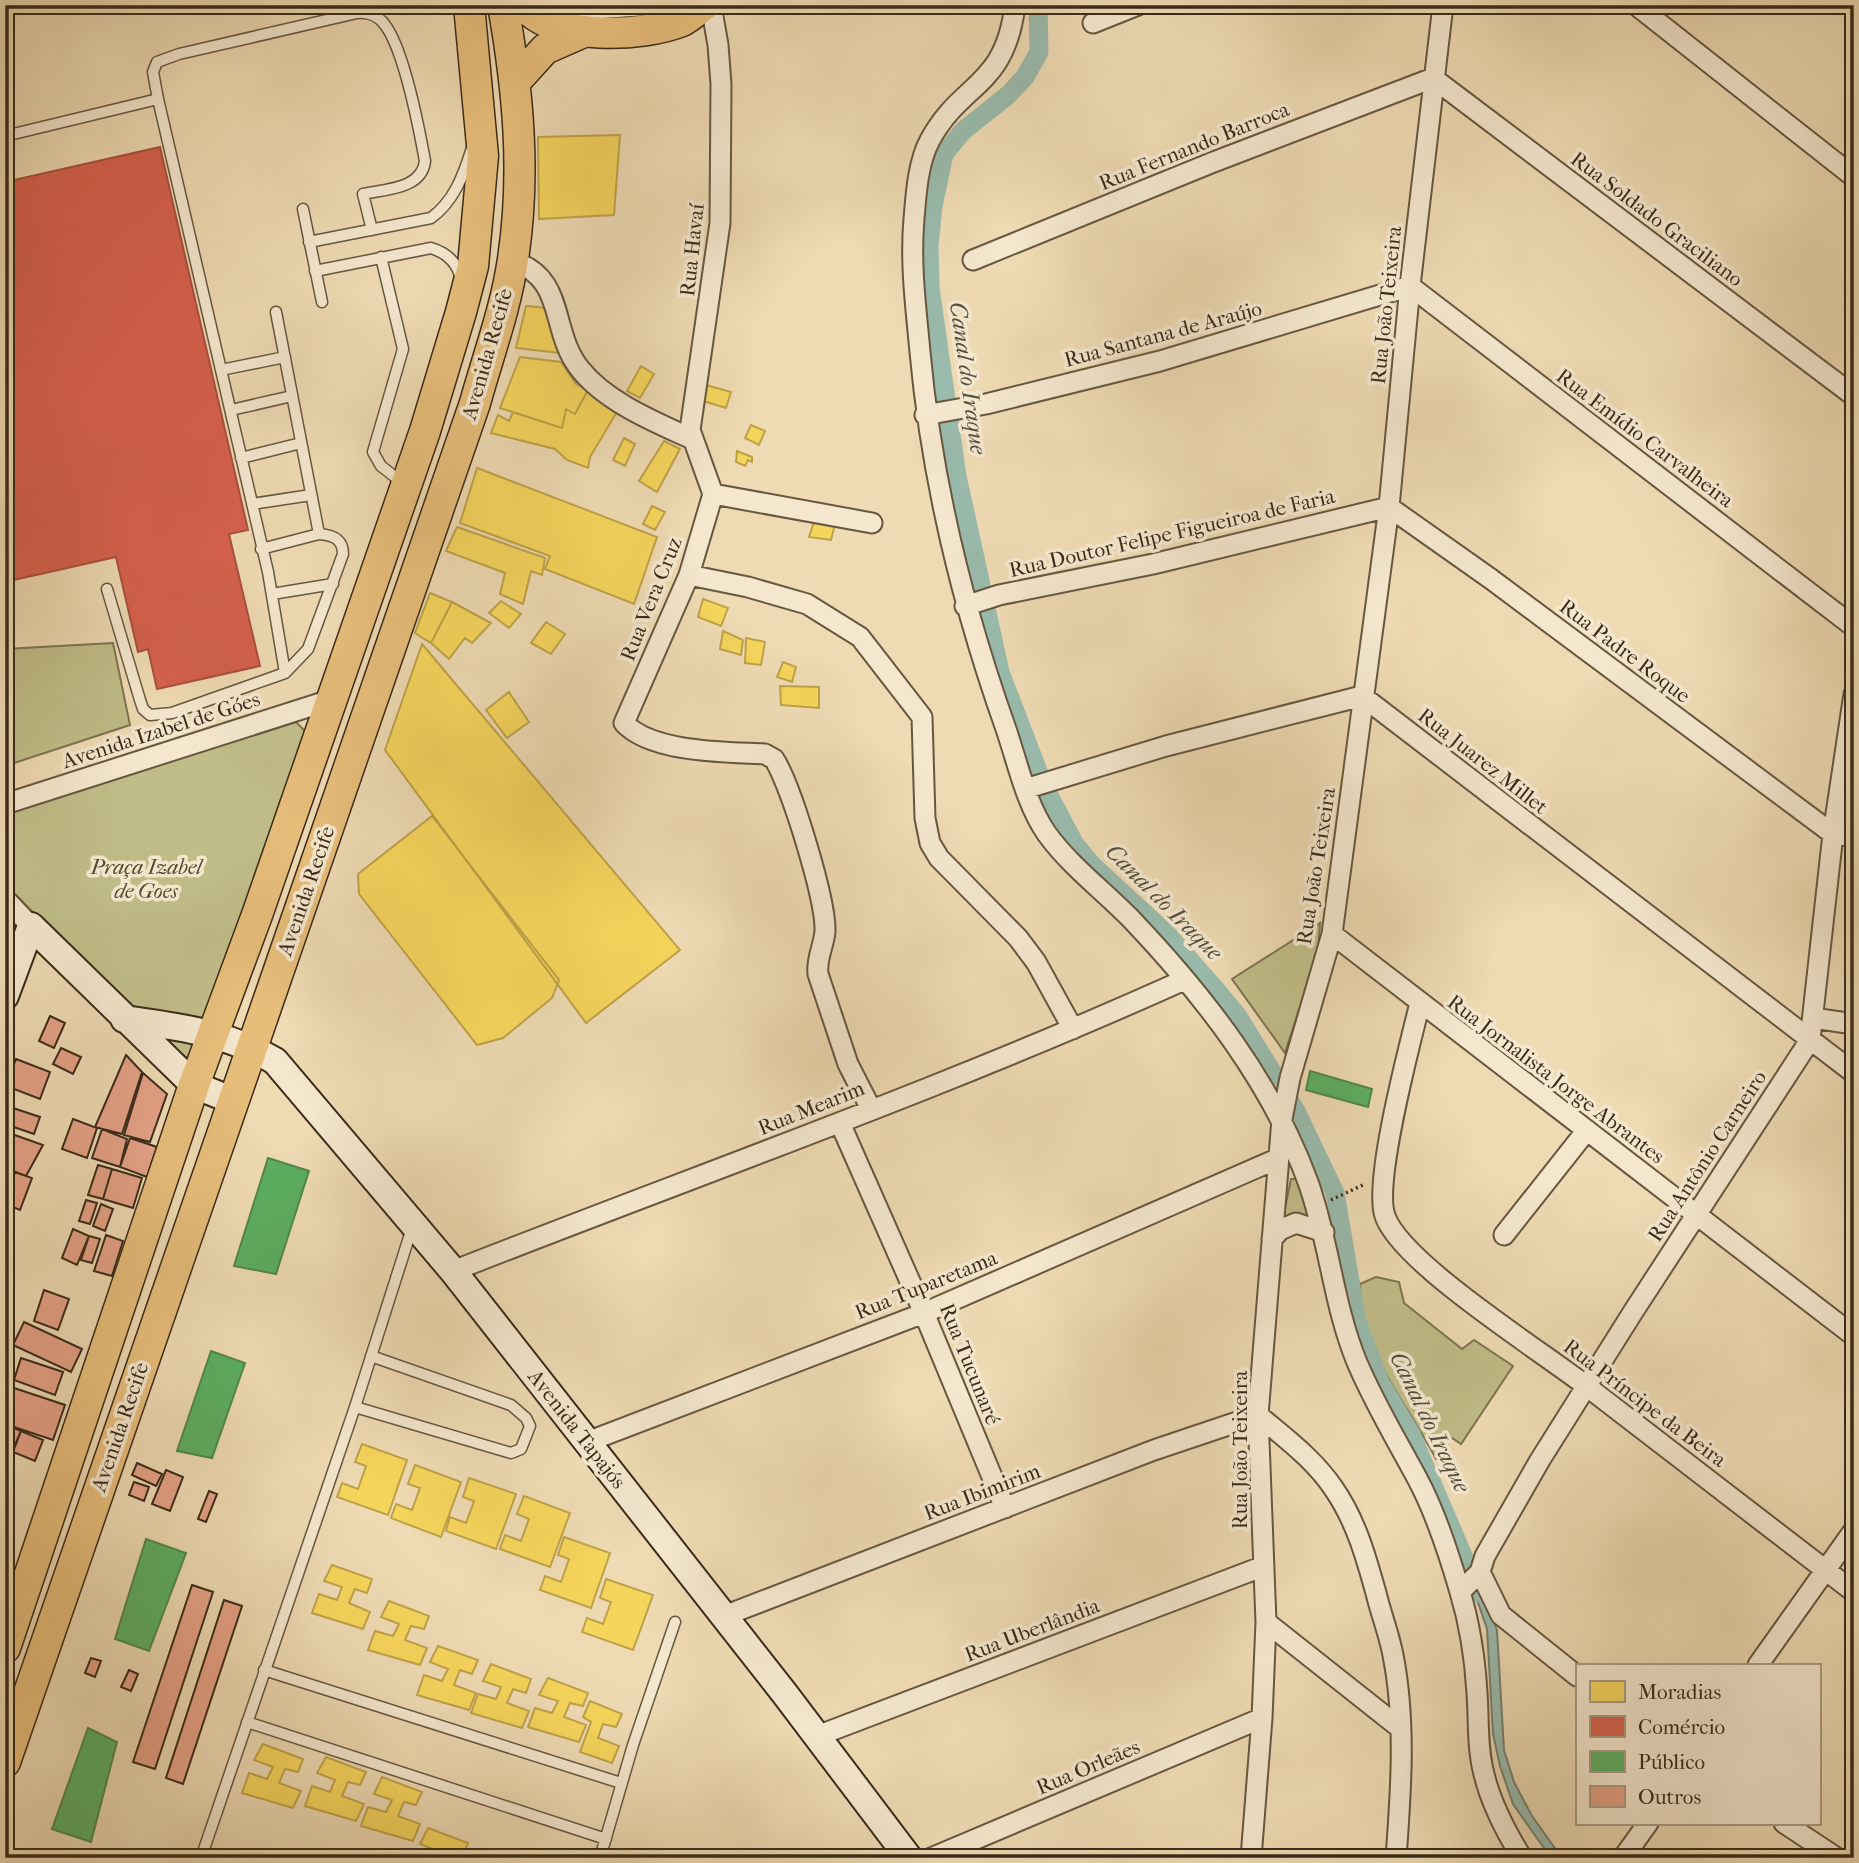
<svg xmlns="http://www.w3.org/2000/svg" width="1859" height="1863" font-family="'IM FELL French Canon',serif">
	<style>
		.green { fill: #c0bd88; stroke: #7d7451; stroke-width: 2 }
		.water { fill: #99bbad; stroke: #738172; stroke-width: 2 }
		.homes { fill: #f6d55c; stroke: #bea248; stroke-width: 2 }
		.shops { fill: #d6604d; stroke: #a7503e; stroke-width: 2 }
		.public { fill: #5aae61; stroke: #50874c; stroke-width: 2 }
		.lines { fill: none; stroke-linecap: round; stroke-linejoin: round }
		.canal { stroke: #99bbad; stroke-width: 19 }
		.building { fill: #e5a186; stroke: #3a2b1a; stroke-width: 2 }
		.lane-casing { stroke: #675740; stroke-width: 13 }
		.street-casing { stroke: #675740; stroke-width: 23 }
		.secondary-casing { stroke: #3a2b1a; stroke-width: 30 }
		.primary-casing { stroke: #3a2b1a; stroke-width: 33 }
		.path { stroke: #3a2b1a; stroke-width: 3.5; stroke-dasharray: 2 3.5; stroke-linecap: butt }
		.lane { stroke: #f4e7ce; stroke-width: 10 }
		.street { stroke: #f4e7ce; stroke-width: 19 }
		.secondary { stroke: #f4e7ce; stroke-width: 26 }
		.primary { stroke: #e7bd7a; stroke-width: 30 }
		.labels { text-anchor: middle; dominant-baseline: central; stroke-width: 7; stroke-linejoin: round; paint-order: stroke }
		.street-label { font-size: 21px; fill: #3a2b1a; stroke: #f4e7ce }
		.park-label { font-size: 21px; font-style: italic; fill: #554830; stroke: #f4e7ce }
		.water-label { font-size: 23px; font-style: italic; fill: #524f3f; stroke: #f4e7ce }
	</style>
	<rect width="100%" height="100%" fill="#eedab3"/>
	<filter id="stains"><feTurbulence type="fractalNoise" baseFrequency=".00286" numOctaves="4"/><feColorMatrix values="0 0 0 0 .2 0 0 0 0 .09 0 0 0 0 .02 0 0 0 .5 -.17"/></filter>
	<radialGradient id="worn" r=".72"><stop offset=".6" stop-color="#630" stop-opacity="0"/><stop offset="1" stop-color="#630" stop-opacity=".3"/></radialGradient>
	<path class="green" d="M 113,643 L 130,725 L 5,766 L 5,649 Z
		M 296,722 L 307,733 L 192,1056 L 181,1058 L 102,983 L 5,884 L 5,813 Z
		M 1320,923 L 1318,951 L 1285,1053 L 1232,979 Z
		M 1291,1179 L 1301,1179 L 1310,1217 L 1283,1218 Z
		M 1376,1277 L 1399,1282 L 1404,1303 L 1462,1349 L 1474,1340 L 1513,1366 L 1461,1444 L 1452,1438 L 1436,1459 C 1413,1414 1378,1372 1364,1323 C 1361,1311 1361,1297 1360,1284 Z"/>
	<path class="water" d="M 1480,1584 L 1497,1630 L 1504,1750 L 1514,1782 L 1532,1816 L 1562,1858 L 1551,1858 L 1513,1804 L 1500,1766 L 1493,1734 L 1487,1629 L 1473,1588 Z"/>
	<path class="homes" d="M 620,135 L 614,215 L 539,219 L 538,137 Z
		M 526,306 L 547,308 L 560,353 L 516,348 Z
		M 520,357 L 561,362 L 576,384 L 588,390 L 575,414 L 566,409 L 562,428 L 500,408 Z
		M 641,366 L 654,374 L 640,398 L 627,391 Z
		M 702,384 L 731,392 L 726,408 L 700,400 Z
		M 588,390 L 618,410 L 590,457 L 588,468 L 567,460 L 555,449 L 491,433 L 498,415 L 509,421 L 513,412 L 562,428 L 566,409 L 575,414 Z
		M 751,425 L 765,431 L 759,445 L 745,438 Z
		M 624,438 L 635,444 L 625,466 L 613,460 Z
		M 664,441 L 680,449 L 657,492 L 639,481 Z
		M 737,451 L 752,457 L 752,462 L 748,460 L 745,466 L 736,462 Z
		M 477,468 L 657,537 L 634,604 L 545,569 L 550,556 L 460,523 Z
		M 652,506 L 665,512 L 655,530 L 643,524 Z
		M 816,516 L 836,520 L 831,540 L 809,537 Z
		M 457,527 L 545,558 L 542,575 L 531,571 L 523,604 L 500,594 L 505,573 L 446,551 Z
		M 430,593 L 452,602 L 431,643 L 415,633 Z
		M 703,599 L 728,608 L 721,626 L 698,617 Z
		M 501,601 L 521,614 L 509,628 L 489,613 Z
		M 452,602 L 491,623 L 472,643 L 465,638 L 449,659 L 431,643 Z
		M 546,622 L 565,634 L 551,654 L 531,643 Z
		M 723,631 L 743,640 L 741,655 L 720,649 Z
		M 746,638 L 765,642 L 761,665 L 745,663 Z
		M 422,644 L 680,950 L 586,1023 L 385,750 Z
		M 783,662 L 796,667 L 792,682 L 777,677 Z
		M 780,686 L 819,687 L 819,708 L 781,705 Z
		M 509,692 L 529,722 L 507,738 L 486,710 Z
		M 432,816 L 559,980 L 552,998 L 503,1038 L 477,1045 L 359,894 L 358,874 Z
		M 362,1444 L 407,1460 L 388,1515 L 337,1497 L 342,1483 L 358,1489 L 366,1466 L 355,1462 Z
		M 415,1465 L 461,1482 L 441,1537 L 391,1518 L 396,1504 L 412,1510 L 420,1488 L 408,1484 Z
		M 469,1478 L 516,1494 L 496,1549 L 446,1531 L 450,1517 L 466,1523 L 474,1501 L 463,1497 Z
		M 524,1496 L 570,1513 L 550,1567 L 500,1549 L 505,1535 L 521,1541 L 529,1519 L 517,1514 Z
		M 564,1537 L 610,1553 L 591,1608 L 540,1590 L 545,1576 L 561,1582 L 569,1559 L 558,1555 Z
		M 332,1565 L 372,1579 L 367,1593 L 355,1589 L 349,1603 L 370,1612 L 363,1629 L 312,1613 L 319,1594 L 337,1600 L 342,1587 L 324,1581 Z
		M 606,1579 L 653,1595 L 633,1650 L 582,1632 L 587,1618 L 603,1624 L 611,1602 L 600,1598 Z
		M 389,1601 L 429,1616 L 424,1629 L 411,1626 L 405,1640 L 427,1648 L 420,1665 L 368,1650 L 375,1631 L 393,1636 L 399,1624 L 381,1617 Z
		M 438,1646 L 478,1660 L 472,1674 L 460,1670 L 454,1685 L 476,1693 L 469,1710 L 417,1695 L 424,1675 L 442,1681 L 448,1669 L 430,1662 Z
		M 491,1664 L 531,1679 L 526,1693 L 513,1689 L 507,1703 L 529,1711 L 522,1728 L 471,1713 L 478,1694 L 496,1699 L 501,1687 L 483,1681 Z
		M 548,1678 L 588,1693 L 583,1706 L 570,1703 L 564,1717 L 586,1725 L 579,1742 L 528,1727 L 535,1708 L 552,1713 L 558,1701 L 539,1695 Z
		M 590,1701 L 622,1714 L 616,1727 L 603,1724 L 598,1738 L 619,1746 L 612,1763 L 580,1752 L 591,1722 L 583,1717 Z
		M 263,1744 L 303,1759 L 298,1772 L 285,1769 L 279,1783 L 301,1791 L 293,1808 L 242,1793 L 249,1773 L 267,1779 L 273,1767 L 254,1760 Z
		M 326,1757 L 366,1772 L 360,1785 L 348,1782 L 342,1796 L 364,1804 L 356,1821 L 305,1806 L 312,1786 L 330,1792 L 335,1780 L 317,1773 Z
		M 382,1777 L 422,1792 L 416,1805 L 404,1802 L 398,1816 L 420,1824 L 413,1841 L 361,1826 L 368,1807 L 386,1812 L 392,1800 L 374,1794 Z
		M 428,1828 L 468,1843 L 463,1856 L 450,1853 L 448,1858 L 435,1858 L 438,1851 L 420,1844 Z"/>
	<path class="shops" d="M 160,147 L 248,530 L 229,534 L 260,666 L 157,689 L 148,649 L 138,652 L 116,557 L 5,582 L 5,182 Z"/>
	<path class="public" d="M 1310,1071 L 1372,1089 L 1368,1107 L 1306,1090 Z
		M 268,1158 L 309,1171 L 276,1274 L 234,1266 Z
		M 211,1351 L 245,1363 L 212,1458 L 177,1451 Z
		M 146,1539 L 186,1553 L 149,1651 L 115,1639 Z
		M 88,1728 L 117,1742 L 91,1842 L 52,1829 Z"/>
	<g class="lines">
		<path class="canal" d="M 1038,5 L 1039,52 L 1025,77 L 1008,95 L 963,131 L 944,154 L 933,206 L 929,246 L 930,288 L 957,476 L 1000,672 L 1043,784 L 1074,843 L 1092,865 L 1167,934 L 1217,991 L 1237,1015 L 1296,1111 L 1335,1193 L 1357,1322 L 1380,1382 L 1411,1434 L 1479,1593"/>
	</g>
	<path class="building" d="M 50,1016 L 65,1023 L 54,1048 L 39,1041 Z
		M 61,1048 L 81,1057 L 73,1074 L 53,1064 Z
		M 126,1055 L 142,1072 L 122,1134 L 95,1127 Z
		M 16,1059 L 50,1072 L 40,1099 L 6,1086 Z
		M 143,1073 L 167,1094 L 150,1142 L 124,1135 Z
		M 10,1107 L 40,1117 L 34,1134 L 5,1124 Z
		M 73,1119 L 97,1128 L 87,1158 L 62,1149 Z
		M 102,1129 L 127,1139 L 120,1167 L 92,1158 Z
		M 9,1133 L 43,1145 L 26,1176 L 5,1168 L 5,1144 Z
		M 130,1138 L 157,1147 L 147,1177 L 120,1167 Z
		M 98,1165 L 112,1169 L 103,1199 L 88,1195 Z
		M 112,1169 L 142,1178 L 133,1208 L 103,1199 Z
		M 15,1172 L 32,1178 L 20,1210 L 5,1204 Z
		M 86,1200 L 97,1203 L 90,1224 L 79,1221 Z
		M 101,1204 L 113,1209 L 105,1231 L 93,1226 Z
		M 73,1229 L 89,1236 L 77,1265 L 62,1258 Z
		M 106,1235 L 123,1241 L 112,1276 L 94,1271 Z
		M 89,1236 L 100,1239 L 92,1263 L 81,1260 Z
		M 44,1290 L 69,1299 L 58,1330 L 34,1321 Z
		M 24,1322 L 82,1349 L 71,1372 L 13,1345 Z
		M 21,1358 L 63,1372 L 55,1395 L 14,1380 Z
		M 5,1385 L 65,1405 L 53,1440 L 5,1424 Z
		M 5,1424 L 21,1431 L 12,1452 L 5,1449 Z
		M 21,1431 L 43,1440 L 35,1461 L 13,1452 Z
		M 137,1463 L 162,1474 L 156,1486 L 132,1475 Z
		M 166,1470 L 183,1477 L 170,1511 L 152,1504 Z
		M 134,1482 L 149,1487 L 144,1501 L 129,1495 Z
		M 209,1491 L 217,1494 L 206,1522 L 198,1519 Z
		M 192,1585 L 213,1592 L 155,1769 L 133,1762 Z
		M 224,1600 L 242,1606 L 183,1784 L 166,1778 Z
		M 91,1658 L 101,1661 L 95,1677 L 85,1673 Z
		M 129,1670 L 138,1674 L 131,1691 L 121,1687 Z"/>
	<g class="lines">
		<defs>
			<path id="lane" d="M 5,136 L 158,99
				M 303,209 L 322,302
				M 309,242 L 431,218 C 453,202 463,177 471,151
				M 381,257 L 403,349 L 373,452 L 381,466 L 404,484
				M 315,271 L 431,248 C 447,253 458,263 461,280
				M 276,312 L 319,534 C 333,535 343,539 343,554 L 308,649 L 285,673 L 268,572 L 158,99 L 153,72 L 157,62 L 179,54 L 357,13 C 368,12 379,16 385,25 C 404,50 419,128 425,161 C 422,189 386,189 363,194 L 372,230
				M 221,370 L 285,357
				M 231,410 L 292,396
				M 241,458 L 301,443
				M 252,504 L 311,495
				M 261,549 L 319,534
				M 107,589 L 140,700 L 143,709 L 150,715 L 172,713 L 285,673
				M 272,594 L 333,584
				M 355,1407 L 511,1453 L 521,1449 L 530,1426 L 526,1418 L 511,1405 L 371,1356
				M 264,1670 L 621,1783
				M 247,1722 L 606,1839
				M 201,1858 L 355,1407 L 412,1228
				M 600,1858 L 633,1745 L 675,1622"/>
			<path id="street" d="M 552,5 L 579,10 L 655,5
				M 711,5 L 718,45 L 721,84 L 720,223 L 690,430 L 713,494
				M 1015,5 C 1005,88 962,81 930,140 C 918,162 916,194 914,219 C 910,264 916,308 920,352 C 932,483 962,605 1006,729 C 1018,764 1026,804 1047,834 C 1071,867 1104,891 1133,921 C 1205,997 1272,1083 1308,1182 C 1329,1240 1333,1303 1356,1360 C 1373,1401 1396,1439 1417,1478 C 1436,1513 1449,1554 1460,1592 C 1470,1625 1475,1659 1477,1693 C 1479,1720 1477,1748 1484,1774 C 1491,1804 1506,1832 1522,1858
				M 1636,5 L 1854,177
				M 1093,23 L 1138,5
				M 973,260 L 1211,163 L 1433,78 L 1854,396
				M 513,261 C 567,279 549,330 580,369 C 606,402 655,422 692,439
				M 925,415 L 986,404 L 1160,361 L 1410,286 L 1854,627
				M 713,494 L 689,575 L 624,723 C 652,753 727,752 765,754 L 774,759 C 791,785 826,900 825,931 C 824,946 816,958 818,974 L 848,1064 L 871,1109
				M 713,494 L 872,523
				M 689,575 L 748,587 L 807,604 L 860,637 L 922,717 L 925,818 L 930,843 L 939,858 L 1018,938 L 1036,962 L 1073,1029
				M 965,606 L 999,595 L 1153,564 L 1389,507 L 1491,579 L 1833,834 L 1854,836
				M 1025,789 L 1166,746 L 1362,696 L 1854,1073
				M 5,804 L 330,700
				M 5,899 L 31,926
				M 1332,934 L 1854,1336
				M 1420,1003 C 1410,1044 1373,1182 1385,1216 C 1401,1263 1541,1351 1585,1385 C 1675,1454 1764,1523 1854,1592
				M 1813,1018 L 1854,1024
				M 840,1123 L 924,1313 L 1005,1508
				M 1504,1235 L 1587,1130
				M 1272,1239 L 1280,1230 L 1296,1223 L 1324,1232
				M 453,1271 C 697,1175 945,1088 1184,980
				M 587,1442 L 924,1313 L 1279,1158
				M 1480,1572 L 1501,1615 L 1577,1676
				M 1460,1592 L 1480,1572 L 1485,1556 L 1540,1460 L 1633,1312 L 1810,1040 L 1833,834 L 1854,694
				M 724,1616 L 1154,1450 L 1258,1415 C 1285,1438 1314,1459 1334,1489 C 1356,1521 1366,1557 1376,1593 C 1381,1614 1389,1634 1393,1655 C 1406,1721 1401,1791 1396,1858
				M 1266,1622 L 1400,1728
				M 1758,1665 L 1854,1530
				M 817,1736 L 1264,1566
				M 1784,1823 L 1837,1858
				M 931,1858 L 1262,1718
				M 1251,1858 L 1262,1718 L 1266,1622 L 1258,1415 L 1282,1119 L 1290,1078 L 1332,934 L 1389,507 L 1410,286 L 1443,5
				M 1623,1858 L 1648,1823"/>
			<path id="secondary" d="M 5,996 L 31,926 L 194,1085 L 234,1101
				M 124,1019 C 180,1027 225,1032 275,1061 L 453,1271 L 785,1694 L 909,1858"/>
			<path id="primary" d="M 524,5 C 553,41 643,37 682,21 C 690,17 697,10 704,5
				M 515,82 L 545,49 L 586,31
				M 5,1648 L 194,1085 L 257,915 L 425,431 L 461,312 L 473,266 L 483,156 L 469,5
				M 5,1762 L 475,403 C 488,356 506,308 513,259 C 526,173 518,90 503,5"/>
		</defs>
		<use href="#lane" class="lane-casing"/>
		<use href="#street" class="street-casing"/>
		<use href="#secondary" class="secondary-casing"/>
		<use href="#primary" class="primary-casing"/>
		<path class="path" d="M 1331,1200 L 1365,1184"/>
		<use href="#lane" class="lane"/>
		<use href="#street" class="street"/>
		<use href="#secondary" class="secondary"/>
		<use href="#primary" class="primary"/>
	</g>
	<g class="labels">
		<g class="street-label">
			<text transform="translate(1194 146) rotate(-22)">Rua Fernando Barroca</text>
			<text transform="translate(1657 219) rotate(37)">Rua Soldado Graciliano</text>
			<text transform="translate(692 250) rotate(-84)">Rua Havaí</text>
			<text transform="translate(1386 305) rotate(-84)">Rua João Teixeira</text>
			<text transform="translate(1163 334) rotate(-15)">Rua Santana de Araújo</text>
			<text transform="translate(487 354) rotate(-74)">Avenida Recife</text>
			<text transform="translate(1645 438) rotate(37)">Rua Emídio Carvalheira</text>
			<text transform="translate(1172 533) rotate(-13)">Rua Doutor Felipe Figueiroa de Faria</text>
			<text transform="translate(651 599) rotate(-68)">Rua Vera Cruz</text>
			<text transform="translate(1625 651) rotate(37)">Rua Padre Roque</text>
			<text transform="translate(161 730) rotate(-18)">Avenida Izabel de Góes</text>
			<text transform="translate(1483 761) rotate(38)">Rua Juarez Millet</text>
			<text transform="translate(1316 866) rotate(-81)">Rua João Teixeira</text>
			<text transform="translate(306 891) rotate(-71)">Avenida Recife</text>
			<text transform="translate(1556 1079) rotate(37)">Rua Jornalista Jorge Abrantes</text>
			<text transform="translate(811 1108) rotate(-22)">Rua Mearim</text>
			<text transform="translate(1707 1156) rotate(-57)">Rua Antônio Carneiro</text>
			<text transform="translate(926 1285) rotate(-22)">Rua Tuparetama</text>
			<text transform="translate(970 1364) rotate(68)">Rua Tucunaré</text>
			<text transform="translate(1645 1403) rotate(37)">Rua Príncipe da Beira</text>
			<text transform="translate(120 1427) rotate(-71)">Avenida Recife</text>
			<text transform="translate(577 1429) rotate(52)">Avenida Tapajós</text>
			<text transform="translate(1240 1450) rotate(-90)">Rua João Teixeira</text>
			<text transform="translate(982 1492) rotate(-21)">Rua Ibimirim</text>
			<text transform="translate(1032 1630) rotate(-21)">Rua Uberlândia</text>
			<text transform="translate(1088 1767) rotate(-23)">Rua Orleães</text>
		</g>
		<g class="park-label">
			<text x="146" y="867">Praça Izabel<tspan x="146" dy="24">de Goes</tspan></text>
		</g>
		<g class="water-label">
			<text transform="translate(968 378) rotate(82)">Canal do Iraque</text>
			<text transform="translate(1164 902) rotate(45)">Canal do Iraque</text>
			<text transform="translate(1430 1422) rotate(64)">Canal do Iraque</text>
		</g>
	</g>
	<rect width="1859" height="1863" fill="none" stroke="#eedab3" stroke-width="28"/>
	<rect x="7" y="7" width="1845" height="1849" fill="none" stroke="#3a2b1a" stroke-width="3.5"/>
	<rect x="14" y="14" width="1831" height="1835" fill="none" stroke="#3a2b1a" stroke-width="2"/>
	<rect x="1576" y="1664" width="245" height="161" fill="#f4e7ce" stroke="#aa9c86" stroke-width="2"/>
	<rect x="1590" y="1681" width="35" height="21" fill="#f6d55c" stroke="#aa9c86" stroke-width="2"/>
	<text x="1638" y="1699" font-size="21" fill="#3a2b1a">Moradias</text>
	<rect x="1590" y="1716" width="35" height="21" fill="#d6604d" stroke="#aa9c86" stroke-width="2"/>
	<text x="1638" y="1734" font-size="21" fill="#3a2b1a">Comércio</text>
	<rect x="1590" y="1751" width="35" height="21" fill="#5aae61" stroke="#aa9c86" stroke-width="2"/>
	<text x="1638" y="1769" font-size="21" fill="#3a2b1a">Público</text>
	<rect x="1590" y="1786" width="35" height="21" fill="#e5a186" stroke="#aa9c86" stroke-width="2"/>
	<text x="1638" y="1804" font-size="21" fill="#3a2b1a">Outros</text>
	<rect width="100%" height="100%" filter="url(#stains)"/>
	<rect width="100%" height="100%" fill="url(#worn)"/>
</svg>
